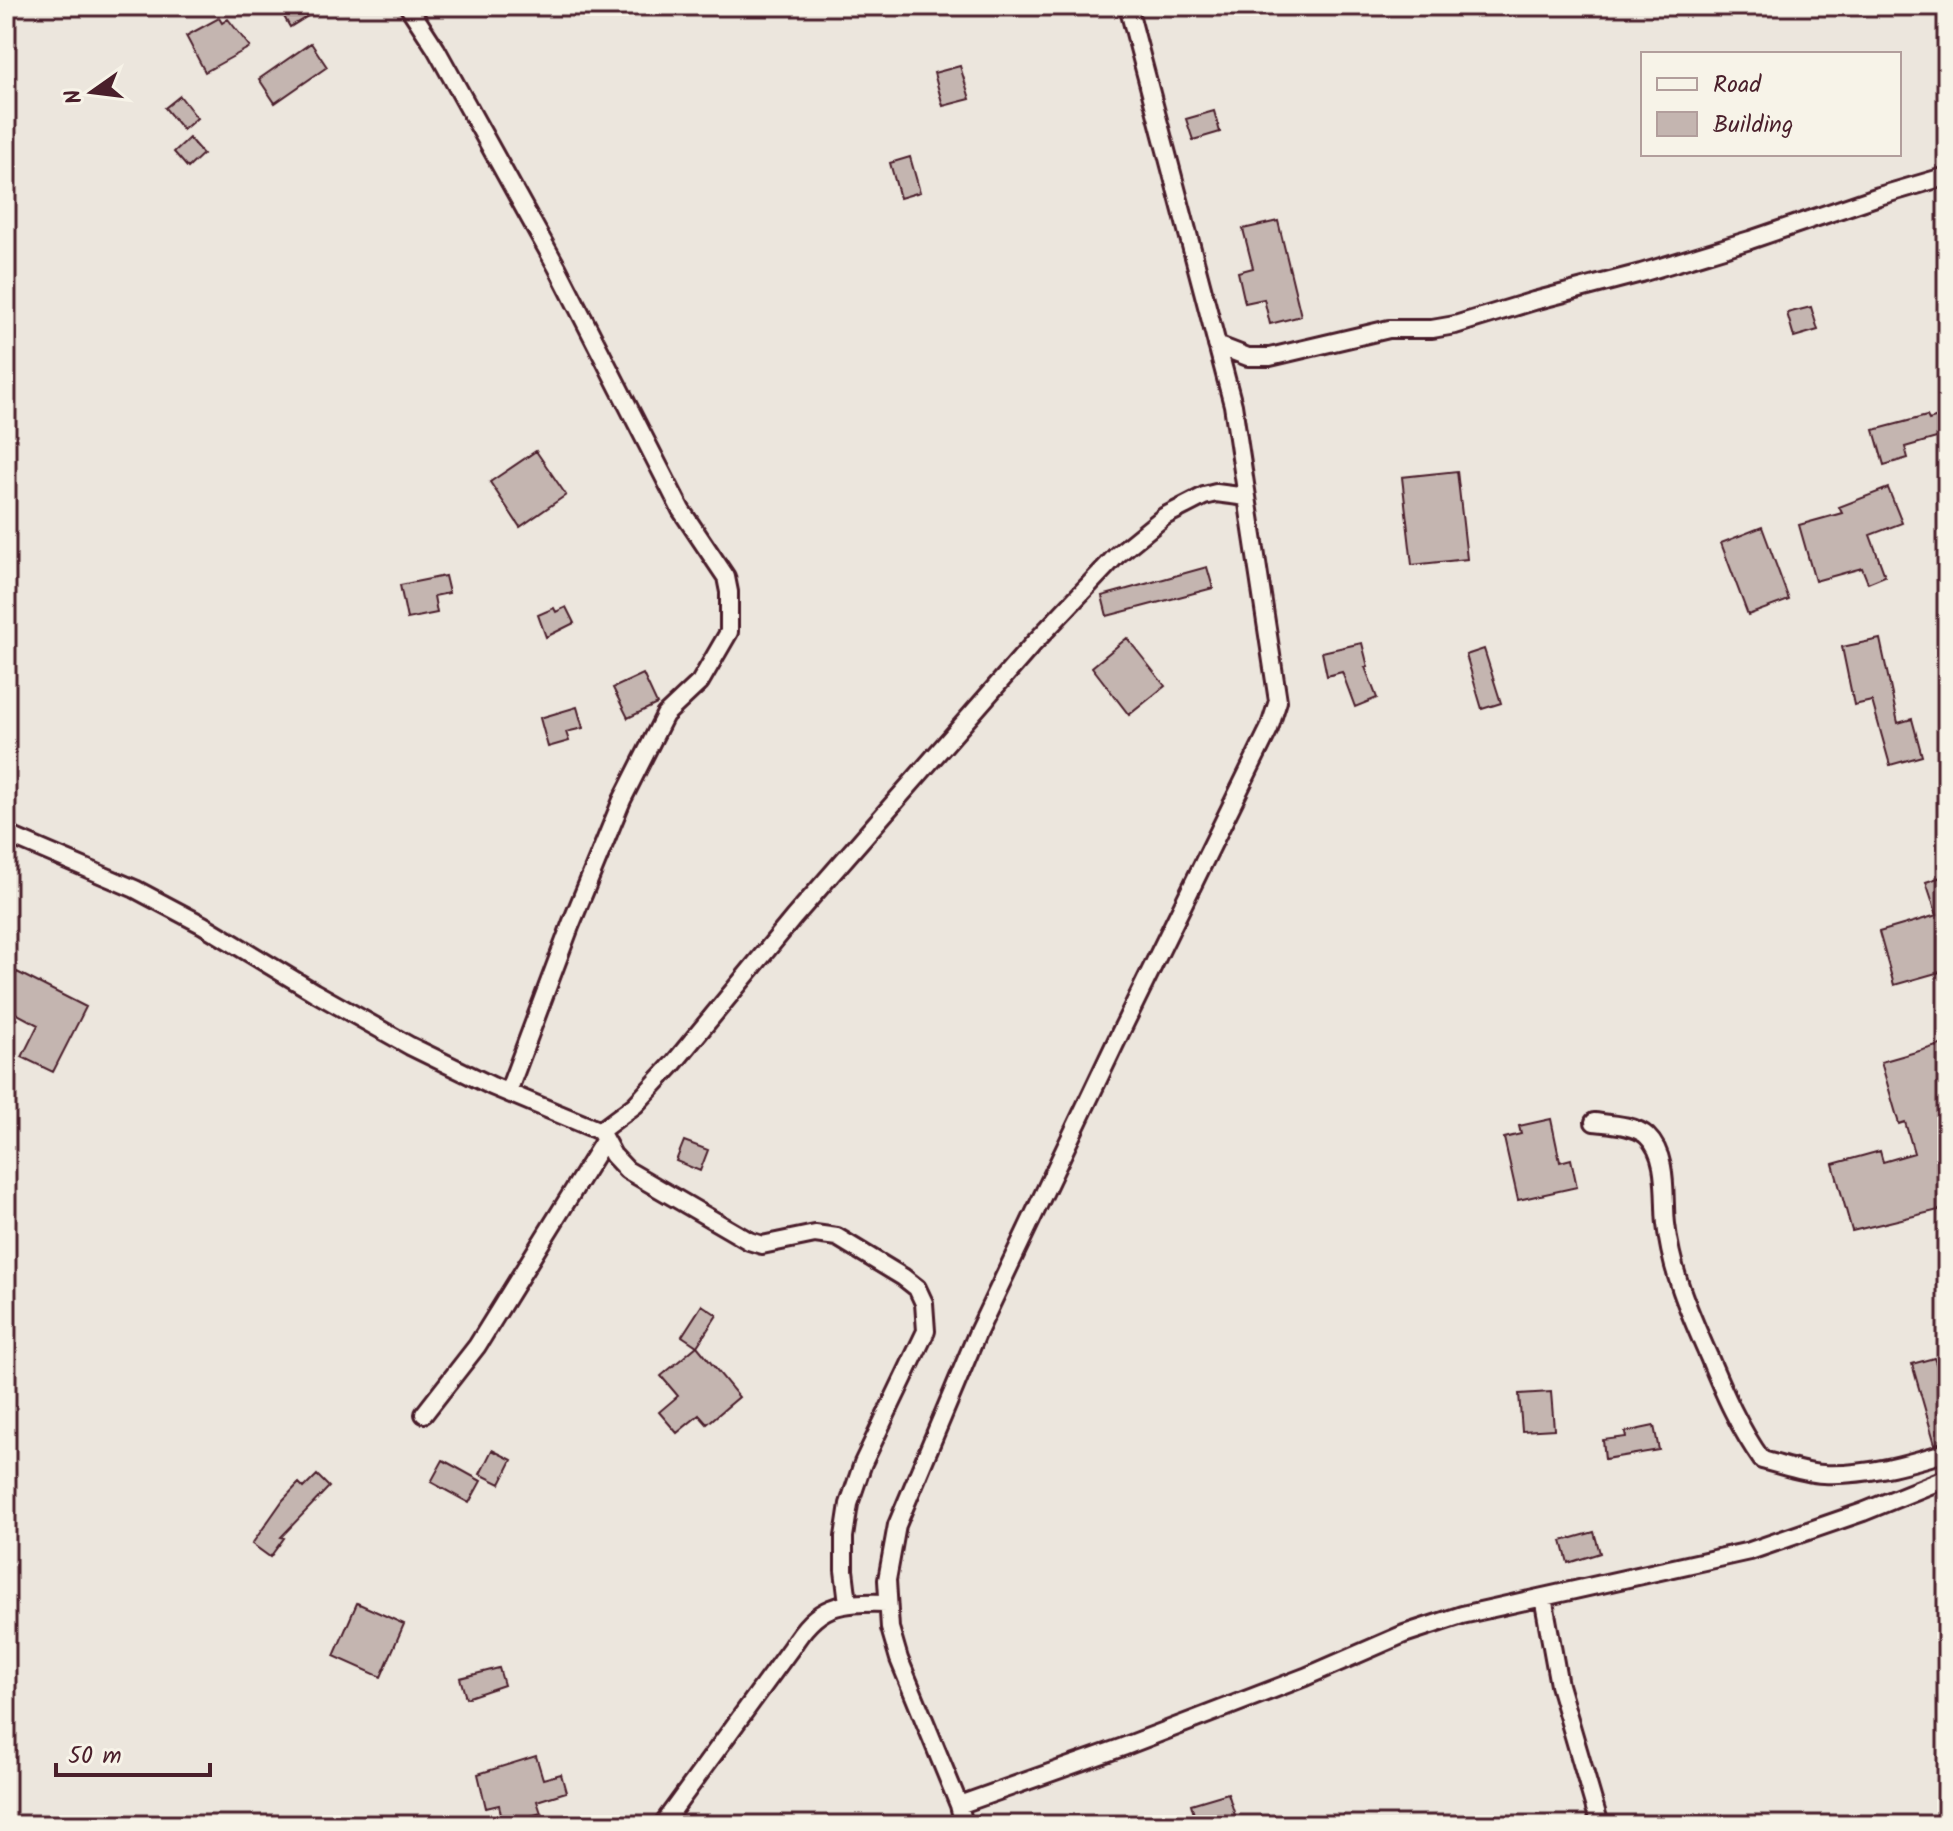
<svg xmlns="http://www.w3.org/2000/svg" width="1953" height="1831" font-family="Kalam,sans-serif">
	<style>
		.building { fill: #c4b5b0; stroke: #4a1f2b; stroke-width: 2 }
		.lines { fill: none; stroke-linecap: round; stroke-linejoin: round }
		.minor-casing { stroke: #4a1f2b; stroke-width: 22 }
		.minor { stroke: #f7f3e8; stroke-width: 16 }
	</style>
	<rect width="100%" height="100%" fill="#ece6dd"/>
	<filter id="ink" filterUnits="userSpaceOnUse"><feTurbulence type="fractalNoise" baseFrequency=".0125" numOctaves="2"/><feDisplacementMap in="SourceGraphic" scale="16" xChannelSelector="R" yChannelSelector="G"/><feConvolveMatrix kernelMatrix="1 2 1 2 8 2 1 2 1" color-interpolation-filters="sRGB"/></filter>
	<g filter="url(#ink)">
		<path class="building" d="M 278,6 L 324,6 L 290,27 Z
			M 219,18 L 222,23 L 228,19 L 250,47 L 205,72 L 186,36 Z
			M 311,43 L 327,67 L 275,103 L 259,79 Z
			M 960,66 L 970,99 L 943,106 L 934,73 Z
			M 180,96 L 197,118 L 183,130 L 165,108 Z
			M 1214,111 L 1220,132 L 1193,140 L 1186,119 Z
			M 189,138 L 203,154 L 188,168 L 174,152 Z
			M 910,157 L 920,192 L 900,198 L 890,163 Z
			M 1278,221 L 1301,316 L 1270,324 L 1264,299 L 1245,303 L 1238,272 L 1253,268 L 1243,229 Z
			M 1811,307 L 1818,330 L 1794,337 L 1787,313 Z
			M 1947,414 L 1947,435 L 1905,447 L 1908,458 L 1884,465 L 1874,430 L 1927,416 L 1929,420 Z
			M 536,451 L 566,495 L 520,527 L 490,482 Z
			M 1457,471 L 1467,559 L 1412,565 L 1402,477 Z
			M 1888,488 L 1902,523 L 1870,535 L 1885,576 L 1868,583 L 1862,568 L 1815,581 L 1799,525 L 1842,513 L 1839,507 Z
			M 1762,527 L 1789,600 L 1748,615 L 1721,543 Z
			M 1207,567 L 1213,588 L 1107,616 L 1102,596 Z
			M 445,576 L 449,593 L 434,596 L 437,613 L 407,619 L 400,585 Z
			M 566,607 L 574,623 L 546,637 L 538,615 L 554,608 L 556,612 Z
			M 1127,638 L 1165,686 L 1129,715 L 1092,667 Z
			M 1880,639 L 1898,723 L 1912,719 L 1922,756 L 1890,765 L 1872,701 L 1854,705 L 1842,647 Z
			M 1362,643 L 1368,667 L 1365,667 L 1377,698 L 1355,707 L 1342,672 L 1327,676 L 1322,652 Z
			M 1484,649 L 1501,703 L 1482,709 L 1466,655 Z
			M 643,674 L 657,704 L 628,718 L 613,688 Z
			M 577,707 L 583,728 L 566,732 L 569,741 L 548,747 L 540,718 Z
			M 1947,875 L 1947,970 L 1894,985 L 1879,932 L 1937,915 L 1926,882 Z
			M 17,972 L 86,1007 L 53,1072 L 22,1057 L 38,1025 L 6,1008 L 6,994 Z
			M 1947,1043 L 1947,1152 L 1938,1153 L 1947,1187 L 1947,1208 L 1852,1231 L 1833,1164 L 1880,1151 L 1883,1162 L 1914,1153 L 1905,1122 L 1899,1124 L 1881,1062 Z
			M 1551,1119 L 1560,1162 L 1571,1159 L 1577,1187 L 1518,1200 L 1504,1138 L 1521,1134 L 1519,1126 Z
			M 684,1141 L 708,1150 L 700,1171 L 676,1161 Z
			M 702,1305 L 717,1315 L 697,1346 L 682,1336 Z
			M 697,1346 L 739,1397 L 707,1424 L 699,1415 L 677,1433 L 659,1412 L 678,1396 L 661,1376 Z
			M 1934,1358 L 1937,1366 L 1947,1363 L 1947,1441 L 1935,1444 L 1912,1364 Z
			M 1551,1392 L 1554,1429 L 1522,1431 L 1519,1394 Z
			M 1654,1426 L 1659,1450 L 1605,1459 L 1603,1440 L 1626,1437 L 1625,1432 Z
			M 492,1450 L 512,1460 L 500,1484 L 480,1474 Z
			M 443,1460 L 481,1481 L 469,1503 L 431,1482 Z
			M 317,1475 L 329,1487 L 281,1537 L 284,1538 L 270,1557 L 252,1544 L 283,1500 L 299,1483 L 304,1488 Z
			M 1594,1532 L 1600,1553 L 1568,1563 L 1562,1541 Z
			M 357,1603 L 404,1624 L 381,1677 L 334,1656 Z
			M 499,1668 L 504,1685 L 466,1698 L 460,1678 Z
			M 536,1756 L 543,1779 L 561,1774 L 566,1792 L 537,1801 L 541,1813 L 503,1824 L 499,1805 L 486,1808 L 478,1774 Z
			M 1228,1793 L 1238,1825 L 1197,1825 L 1191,1804 Z"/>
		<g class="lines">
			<defs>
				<path id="minor" d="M 408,6 L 436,49 L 557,267 L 681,510 L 726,577 L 729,592 L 729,632 L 700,682 L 665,715 L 622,800 L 571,924 L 508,1092
					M 1217,345 L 1248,357 L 1270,357 L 1389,329 L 1432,329 L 1455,325 L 1534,301 L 1641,273 L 1750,240 L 1879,196 L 1947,176
					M 6,834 L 135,889 L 203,925 L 314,992 L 410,1046 L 492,1086 L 600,1131 L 613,1155 L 627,1170 L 749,1241 L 762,1245 L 815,1234 L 837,1237 L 903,1277 L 917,1288 L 924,1303 L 926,1331 L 863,1463 L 849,1504 L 844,1537 L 844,1570 L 848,1603
					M 1594,1122 C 1610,1124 1635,1125 1647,1136 C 1669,1157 1663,1197 1666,1224 C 1671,1272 1690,1314 1709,1357 C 1724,1393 1739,1428 1762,1460 C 1782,1465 1803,1473 1823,1474 C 1865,1476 1908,1464 1947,1452
					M 600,1131 L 635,1105 L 673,1064 L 794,917 L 1033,644 L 1117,555 L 1165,516 L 1204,496 L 1216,493 L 1247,497
					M 424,1414 L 477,1346 L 604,1141
					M 1543,1597 L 1559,1685 L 1600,1825
					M 959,1805 L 1123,1747 L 1305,1677 L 1404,1634 L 1462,1615 L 1750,1551 L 1863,1512 L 1947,1478
					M 662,1825 L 791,1648 C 818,1604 838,1602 887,1603
					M 964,1825 L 959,1805 L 899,1659 L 890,1628 L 887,1580 L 897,1525 L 977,1334 L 1123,1027 L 1269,729 L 1278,701 L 1233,405 L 1128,6"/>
			</defs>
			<use href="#minor" class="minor-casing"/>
			<use href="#minor" class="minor"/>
		</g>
	</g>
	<rect width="1953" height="1831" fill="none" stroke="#f7f3e8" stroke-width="32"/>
	<rect x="16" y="16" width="1921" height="1799" fill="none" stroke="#4a1f2b" stroke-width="3" filter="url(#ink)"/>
	<rect x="1641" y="52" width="260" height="104" fill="#f7f3e8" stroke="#b29e9c" stroke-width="2"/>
	<rect x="1657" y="78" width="40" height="12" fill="#f7f3e8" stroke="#b29e9c" stroke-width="2"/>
	<text x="1713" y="92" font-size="24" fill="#4a1f2b">Road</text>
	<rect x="1657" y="112" width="40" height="24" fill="#c4b5b0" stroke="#b29e9c" stroke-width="2"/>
	<text x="1713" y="132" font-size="24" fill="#4a1f2b">Building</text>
	<g transform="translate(92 92) rotate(256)" stroke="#f7f3e8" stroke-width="6" paint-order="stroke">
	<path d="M0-6L14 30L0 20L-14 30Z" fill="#4a1f2b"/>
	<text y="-12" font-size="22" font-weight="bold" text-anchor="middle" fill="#4a1f2b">N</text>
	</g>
	<path d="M56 1763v12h154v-12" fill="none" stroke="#4a1f2b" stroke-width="4"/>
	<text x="68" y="1763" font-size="24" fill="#4a1f2b" stroke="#f7f3e8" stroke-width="6" paint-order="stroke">50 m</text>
</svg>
